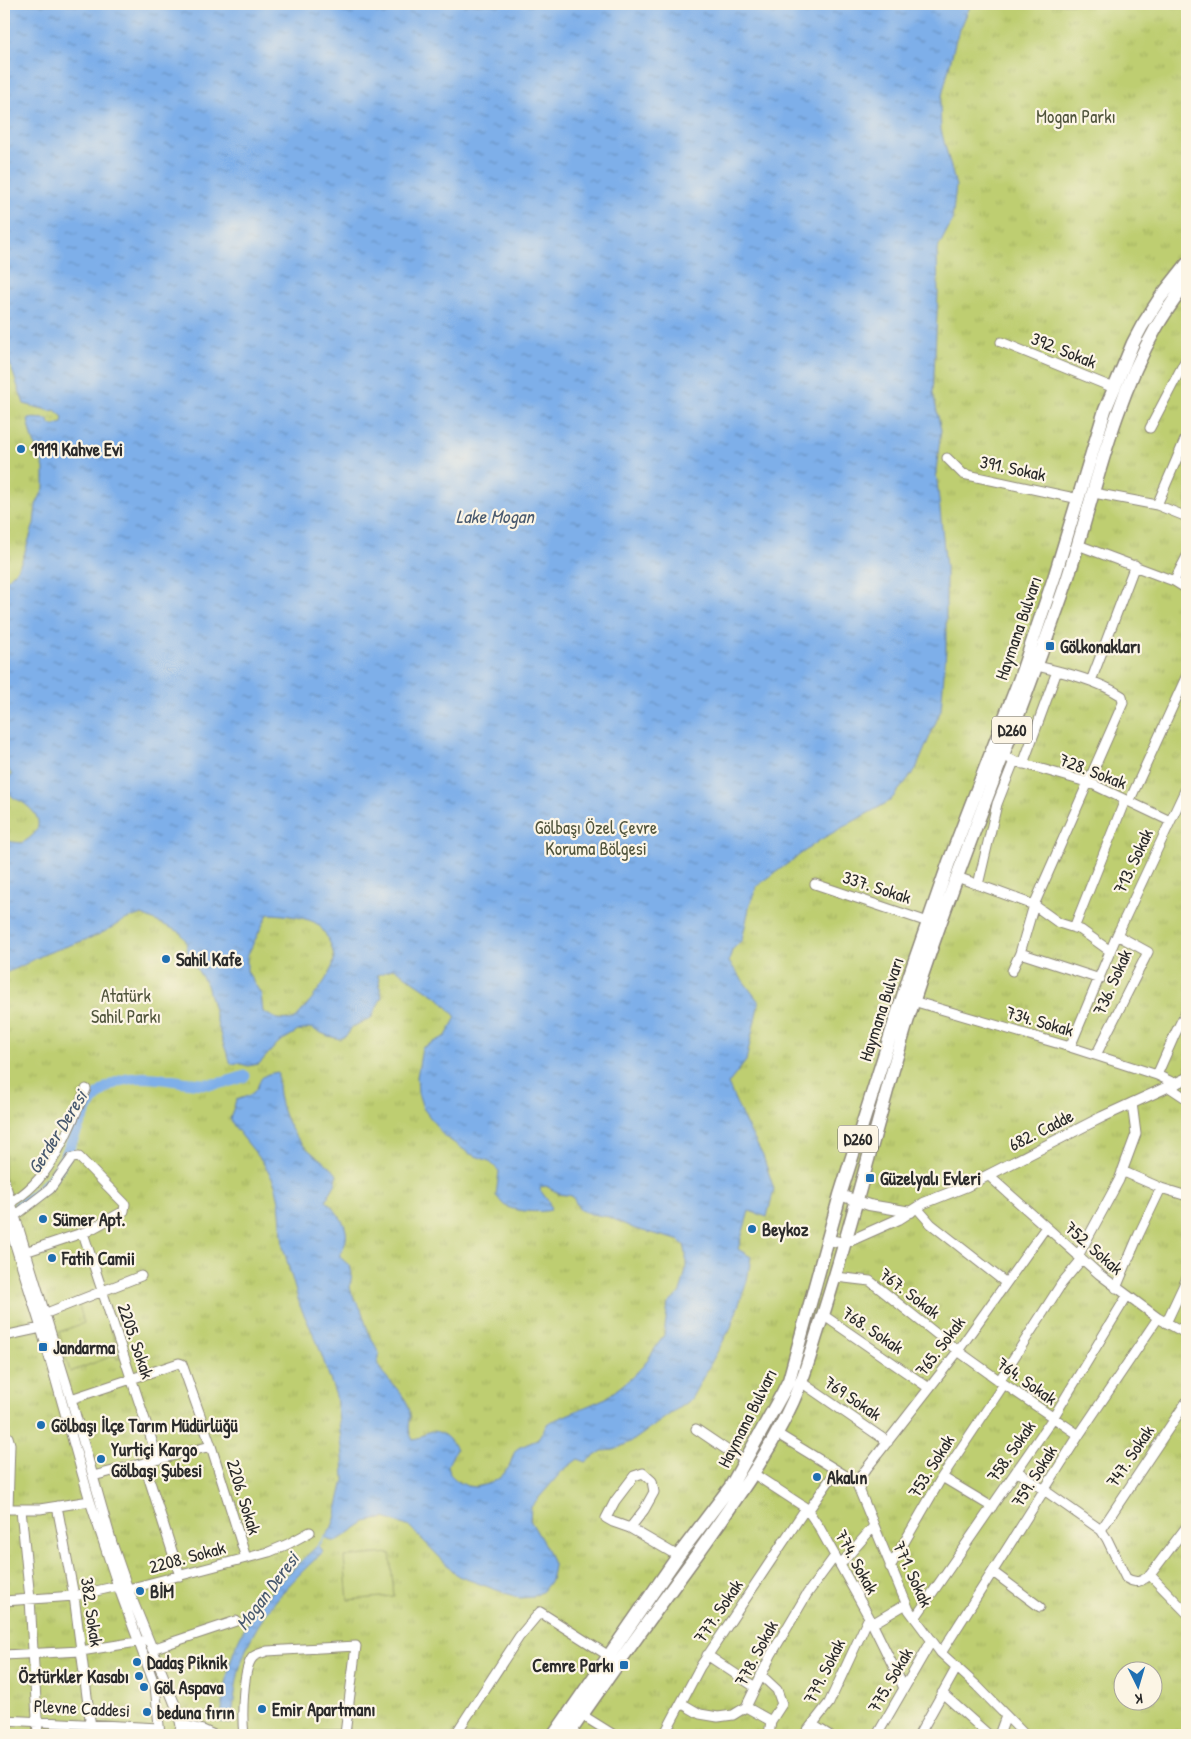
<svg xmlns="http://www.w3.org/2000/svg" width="1191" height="1739" font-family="'Patrick Hand',sans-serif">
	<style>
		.park { fill: url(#park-tufts); stroke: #747c4e; fill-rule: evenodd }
		.garden { fill: #bece71; stroke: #747c4e }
		.water { fill: url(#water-ripples); stroke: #546d8a; fill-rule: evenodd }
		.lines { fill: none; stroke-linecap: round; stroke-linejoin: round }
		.stream { stroke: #7eafe9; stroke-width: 2 }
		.river { stroke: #7eafe9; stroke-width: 11 }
		.minor-casing { stroke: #8e887a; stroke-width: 11 }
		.major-casing { stroke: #8e887a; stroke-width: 12 }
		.highway-casing { stroke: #8e887a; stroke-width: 15 }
		.minor { stroke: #fff; stroke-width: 9 }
		.major { stroke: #fff; stroke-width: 10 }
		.highway { stroke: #fff; stroke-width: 12 }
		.poi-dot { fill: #1f6fb2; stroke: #fcf5e5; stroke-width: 2 }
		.labels { text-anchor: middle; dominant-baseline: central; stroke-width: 4.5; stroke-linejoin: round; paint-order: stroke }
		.shield { fill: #fcf5e5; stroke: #6a6863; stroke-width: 1 }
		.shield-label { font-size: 16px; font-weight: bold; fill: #2b2b2b }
		.park-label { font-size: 18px; fill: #50543c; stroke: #fcf5e5 }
		.street-label { font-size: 18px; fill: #2b2b2b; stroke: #fcf5e5 }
		.poi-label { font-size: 18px; font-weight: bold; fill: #2b2b2b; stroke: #fcf5e5; text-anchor: start }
		.water-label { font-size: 19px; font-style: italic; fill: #48596e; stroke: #fcf5e5 }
	</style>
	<defs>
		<pattern id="park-tufts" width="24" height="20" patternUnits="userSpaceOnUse" patternTransform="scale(1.25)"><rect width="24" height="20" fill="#bece71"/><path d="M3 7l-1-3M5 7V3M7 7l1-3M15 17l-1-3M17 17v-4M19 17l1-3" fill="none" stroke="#a3b162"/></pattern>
		<pattern id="water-ripples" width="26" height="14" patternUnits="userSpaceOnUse" patternTransform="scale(1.25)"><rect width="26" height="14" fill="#7eafe9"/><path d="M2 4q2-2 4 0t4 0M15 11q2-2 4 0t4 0" fill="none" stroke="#678fbd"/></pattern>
	</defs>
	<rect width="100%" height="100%" fill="#fcf5e5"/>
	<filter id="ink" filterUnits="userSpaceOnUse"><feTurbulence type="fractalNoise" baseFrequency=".02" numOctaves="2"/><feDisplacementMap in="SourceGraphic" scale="10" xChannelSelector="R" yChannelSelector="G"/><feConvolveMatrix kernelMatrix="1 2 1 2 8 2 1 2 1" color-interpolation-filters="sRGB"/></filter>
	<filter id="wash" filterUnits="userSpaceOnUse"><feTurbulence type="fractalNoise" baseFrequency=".0096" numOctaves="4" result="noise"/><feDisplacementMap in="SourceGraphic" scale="20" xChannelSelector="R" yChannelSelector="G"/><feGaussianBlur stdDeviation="1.12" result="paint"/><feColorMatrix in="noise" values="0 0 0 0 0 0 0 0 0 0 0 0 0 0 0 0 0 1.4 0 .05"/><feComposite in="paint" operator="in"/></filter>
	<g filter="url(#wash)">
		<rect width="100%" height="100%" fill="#f1e6c9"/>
		<path class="park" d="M 4,4 L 1187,4 L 1187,1735 L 4,1735 ZM 1124,1672 L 1154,1672 L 1154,1702 L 1124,1702 Z"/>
		<path class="garden" d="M 99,1297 L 121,1358 L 117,1359 L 115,1355 L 70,1372 L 59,1332 L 84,1323 L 79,1305 Z
			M 390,1553 L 394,1596 L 348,1600 L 344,1557 Z"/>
		<path class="water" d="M 4,4 L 971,4 L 956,39 L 940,104 L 941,130 L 956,186 L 952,221 L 937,250 L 938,294 L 933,393 L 941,430 L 936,471 L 946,567 L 946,650 L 941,710 L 916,769 L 890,801 L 820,840 L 757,886 L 750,904 L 742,940 L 732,950 L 729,962 L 759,1002 L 746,1061 L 728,1084 L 742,1116 L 763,1156 L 774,1189 L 767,1217 L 749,1211 L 738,1249 L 751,1257 L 747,1281 L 731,1327 L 691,1399 L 634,1440 L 614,1450 L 602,1451 L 586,1462 L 578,1459 L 562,1471 L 531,1507 L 530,1520 L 547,1549 L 554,1567 L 551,1580 L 543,1591 L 533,1597 L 519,1598 L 458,1576 L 410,1527 L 385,1518 L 365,1522 L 337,1541 L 331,1541 L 325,1537 L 331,1529 L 335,1519 L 344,1480 L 343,1457 L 336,1396 L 317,1342 L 300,1306 L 283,1247 L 279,1201 L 275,1184 L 262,1161 L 234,1126 L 230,1119 L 236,1100 C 241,1098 247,1097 251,1094 C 264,1085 253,1075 278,1072 C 276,1102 288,1134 311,1152 C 321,1161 330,1164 337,1175 L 336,1183 L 326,1200 C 341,1217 355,1231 340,1254 L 342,1259 L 350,1266 L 352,1273 L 350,1288 L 352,1294 L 361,1309 L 368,1331 L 379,1353 L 378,1363 L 380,1369 C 389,1382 405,1394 409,1408 C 413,1420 405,1427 413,1440 L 418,1439 C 432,1423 448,1434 456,1449 L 448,1465 L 450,1474 L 457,1481 L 467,1486 L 476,1487 L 491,1483 L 501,1477 L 509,1467 L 514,1453 L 518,1448 L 537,1440 L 548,1423 L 606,1398 L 630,1379 L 644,1365 L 664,1335 L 668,1304 L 679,1294 L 682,1286 L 686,1269 L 686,1253 L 684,1245 L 678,1240 L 635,1229 L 609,1217 L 591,1214 L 580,1210 L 572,1196 L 559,1194 L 546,1186 L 541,1187 L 540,1190 L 549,1202 L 551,1210 C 541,1213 513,1212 504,1205 C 501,1203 499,1198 496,1196 L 499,1171 L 489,1161 L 470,1154 L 444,1136 L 423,1108 L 418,1093 L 417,1077 L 422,1048 L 446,1036 L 456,1017 L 440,999 L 394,968 L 378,975 L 382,997 L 371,1018 L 352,1027 L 347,1035 L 340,1039 L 328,1036 L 310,1028 L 298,1031 L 278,1043 L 259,1064 L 248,1066 L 238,1063 L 231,1064 L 222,1040 L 207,985 L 195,966 L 189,960 L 186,941 L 180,932 L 142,915 C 127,916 113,928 100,934 C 82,942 63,947 45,954 C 31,960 19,969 4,973 L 4,841 L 22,843 C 44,831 43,816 22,802 C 19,800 14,799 12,796 C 6,792 4,785 5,779 L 12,775 L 4,763 L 4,583 L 17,570 L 23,558 L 34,524 L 36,505 L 44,488 L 44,468 L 33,440 L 28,420 L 29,418 L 47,419 L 50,424 L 54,426 L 62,423 L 63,417 L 55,410 L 51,411 L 24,404 L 4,347 ZM 268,914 C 280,914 303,917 314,922 C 324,927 334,948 334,959 C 334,974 304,1009 294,1020 L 277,1019 L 263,1012 L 261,994 L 247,971 L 247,956 Z
			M 318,1545 L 323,1552 C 288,1584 253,1620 240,1667 C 235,1685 234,1705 231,1724 L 220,1722 C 224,1699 226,1676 233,1654 C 248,1609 285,1577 318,1545 Z"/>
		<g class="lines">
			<path class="stream" d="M 317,1547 L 325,1537"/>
			<path class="river" d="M 19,1206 C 35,1196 50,1183 60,1166 C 75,1141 84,1097 113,1084 C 143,1069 179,1085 211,1084 C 223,1084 234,1080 245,1076"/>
		</g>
	</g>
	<g filter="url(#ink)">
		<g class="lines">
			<defs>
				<path id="minor" d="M 1001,342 L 1114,388
					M 1150,428 L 1187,357
					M 947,458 L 963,474 L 1079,499
					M 1094,493 L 1157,505 L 1187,517
					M 1157,505 L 1187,435
					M 1078,545 L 1174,581 L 1187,589
					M 1174,581 L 1187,556
					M 1091,681 L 1135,565
					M 1003,755 L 1014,761 L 1090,783 L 1170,821
					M 1023,764 L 1057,671
					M 1129,802 L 1187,675
					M 957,877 L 1034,905 L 1059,923 L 1081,930 L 1110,951
					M 815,884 L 928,922
					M 978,885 L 997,804 L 1014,761
					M 1074,928 L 1125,800
					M 1020,953 L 1100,979
					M 1012,971 L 1020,953 L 1034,905 L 1123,703 L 1122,696 C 1097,680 1066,673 1037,666
					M 913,1001 L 1070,1047 L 1157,1075
					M 1070,1047 L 1117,935 L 1187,786
					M 1096,1055 L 1148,952 L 1117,935
					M 1176,1084 L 1157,1075 L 1175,1034 L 1187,1010
					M 1169,1087 L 1187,1099
					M 1122,1171 L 1161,1188 L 1187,1196
					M 988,1175 L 1099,1274 L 1158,1318 L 1187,1334
					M 4,1180 L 71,1399 L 112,1543 L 128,1589 L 178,1712 L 181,1726 L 179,1735
					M 11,1202 C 52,1179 68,1130 86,1089
					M 917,1208 L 931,1224 L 1006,1283
					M 4,1209 L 41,1328 L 90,1501 L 118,1586 L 155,1686 L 160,1735
					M 11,1219 L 50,1189 L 72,1158 L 79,1157 L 125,1204 L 124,1211 L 88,1231 L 25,1252
					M 83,1233 L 158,1459
					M 1078,1256 L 1119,1180 L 1136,1134 L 1132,1103
					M 836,1277 L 870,1281 L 958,1351 L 1004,1384 L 1079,1435
					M 1116,1288 L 1139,1234 L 1161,1188
					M 44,1314 L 141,1276
					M 823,1315 L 929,1388
					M 1166,1323 L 1187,1278
					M 4,1336 L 41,1328
					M 999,1381 L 1062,1283 L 1082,1259
					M 801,1382 L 888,1442
					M 71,1399 L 179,1363 L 182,1364 L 211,1446 L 246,1558
					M 696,1429 L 730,1452 L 747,1460
					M 776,1433 L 856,1482 L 909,1610 L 941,1653 L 977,1686 L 1025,1735
					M 4,1436 L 8,1437 L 10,1444 L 8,1509
					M 144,1463 L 180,1576
					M 1017,1471 L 1101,1530 L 1107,1539 L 1126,1578 C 1136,1584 1141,1582 1150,1575 L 1187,1526
					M 754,1474 L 806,1508 L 819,1527 L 869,1617 L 904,1688
					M 93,1476 L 211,1446
					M 942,1477 L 992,1507
					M 856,1482 L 955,1355 L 1046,1227
					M 57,1506 L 74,1596 L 92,1735
					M 4,1509 L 40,1509 L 90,1501
					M 21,1510 L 30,1599 L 38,1735
					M 808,1511 L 836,1471
					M 630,1528 L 644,1510 L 654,1492 L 652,1481 L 643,1473 L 634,1476 L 615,1501 L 606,1518 L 613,1522 L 630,1528 L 678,1556
					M 1101,1530 L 1187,1401
					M 840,1565 L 874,1526
					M 890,1567 L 942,1477 L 1004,1384
					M 993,1572 L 1040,1607
					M 1150,1575 L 1187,1613
					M 128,1589 L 269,1552 L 288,1544 L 310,1532
					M 4,1601 L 74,1596 L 118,1586
					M 915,1618 L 1053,1418 L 1127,1296
					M 872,1624 L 906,1604
					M 152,1649 L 236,1621
					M 941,1653 L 1079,1435 L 1158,1318
					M 4,1655 L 81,1651 L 143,1641
					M 707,1655 L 755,1687
					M 761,1675 L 777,1690 L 782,1704 L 771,1721
					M 942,1693 L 989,1735
					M 681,1703 L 700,1714 L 718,1717 L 733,1715 L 746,1707 L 771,1655 L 807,1594 L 835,1556
					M 746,1707 L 771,1721 L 769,1735
					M 582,1715 L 614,1735
					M 4,1720 L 159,1728
					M 181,1724 L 203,1730 L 214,1735
					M 813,1725 L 829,1735
					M 244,1735 C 242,1719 242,1668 253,1657 C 256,1654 263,1653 267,1651 L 356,1646 L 345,1734
					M 297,1735 L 359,1735
					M 455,1735 L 519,1637 L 540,1612 L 609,1656
					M 664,1735 L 700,1667 L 806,1508
					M 804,1735 L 829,1703 L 869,1617
					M 877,1735 L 932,1640
					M 919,1735 L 957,1667
					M 999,1735 L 1006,1716"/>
				<path id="major" d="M 840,1195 L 869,1205 L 911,1212
					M 828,1240 L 845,1243 L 899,1219 L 924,1203 L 967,1186 L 1102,1117 L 1187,1078"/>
				<path id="highway" d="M 554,1735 L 678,1556 L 731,1486 L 782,1394 L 789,1380 L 800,1340 L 840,1195 L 909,977 L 949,862 L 1020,678 L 1055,575 L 1105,410 L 1133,343 L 1142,326 L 1160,298 L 1187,264
					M 568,1735 C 610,1674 654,1613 698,1553 C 737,1498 777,1444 801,1382 C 809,1362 814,1341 821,1321 C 855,1217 879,1110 912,1006 C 957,866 1015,731 1063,592 C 1093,504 1109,410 1156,328 C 1165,312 1176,297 1187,282"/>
			</defs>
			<use href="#minor" class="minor-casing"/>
			<use href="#major" class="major-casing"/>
			<use href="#highway" class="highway-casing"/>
			<use href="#minor" class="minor"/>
			<use href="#major" class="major"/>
			<use href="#highway" class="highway"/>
		</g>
	</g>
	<g class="poi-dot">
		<circle cx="21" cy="449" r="5"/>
		<rect x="1045" y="641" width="10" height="10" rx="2.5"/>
		<circle cx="166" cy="959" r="5"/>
		<rect x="865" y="1173" width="10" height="10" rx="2.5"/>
		<circle cx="43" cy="1219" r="5"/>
		<circle cx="752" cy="1229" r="5"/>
		<circle cx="52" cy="1258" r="5"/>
		<rect x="38" y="1342" width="10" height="10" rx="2.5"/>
		<circle cx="41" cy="1425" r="5"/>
		<circle cx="101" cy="1459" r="5"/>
		<circle cx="817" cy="1477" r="5"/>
		<circle cx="140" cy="1591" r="5"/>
		<circle cx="137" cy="1662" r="5"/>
		<rect x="619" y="1660" width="10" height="10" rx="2.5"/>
		<circle cx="139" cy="1676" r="5"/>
		<circle cx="144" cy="1687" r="5"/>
		<circle cx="262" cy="1709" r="5"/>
		<circle cx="147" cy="1712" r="5"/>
	</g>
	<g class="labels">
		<g class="shield">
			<rect x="992" y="716.5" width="40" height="27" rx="4"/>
			<rect x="838" y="1125.5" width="40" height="27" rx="4"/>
		</g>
		<g class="shield-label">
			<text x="1012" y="730">D260</text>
			<text x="858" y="1139">D260</text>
		</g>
		<g class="park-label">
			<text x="1076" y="116">Mogan Parkı</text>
			<text x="596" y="827">Gölbaşı Özel Çevre<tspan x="596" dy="21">Koruma Bölgesi</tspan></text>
			<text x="126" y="995">Atatürk<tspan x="126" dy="21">Sahil Parkı</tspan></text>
		</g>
		<g class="street-label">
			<text transform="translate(1064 350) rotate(22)">392. Sokak</text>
			<text transform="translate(1013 468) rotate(12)">391. Sokak</text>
			<text transform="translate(1018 628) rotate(-71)">Haymana Bulvarı</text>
			<text transform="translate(1093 771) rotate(21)">728. Sokak</text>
			<text transform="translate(1133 861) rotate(-65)">713. Sokak</text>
			<text transform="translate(877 887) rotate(18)">337. Sokak</text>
			<text transform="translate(1112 982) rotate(-66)">736. Sokak</text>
			<text transform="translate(881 1009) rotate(-72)">Haymana Bulvarı</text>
			<text transform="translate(1040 1021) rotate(16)">734. Sokak</text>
			<text transform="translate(1041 1130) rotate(-27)">682. Cadde</text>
			<text transform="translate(1094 1248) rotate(41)">752. Sokak</text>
			<text transform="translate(910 1293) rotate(37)">767. Sokak</text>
			<text transform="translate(873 1330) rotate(34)">768. Sokak</text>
			<text transform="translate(136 1341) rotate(71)">2205. Sokak</text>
			<text transform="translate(940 1346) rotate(-53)">765. Sokak</text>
			<text transform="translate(1027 1381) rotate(35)">764. Sokak</text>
			<text transform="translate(853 1398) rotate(34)">769 Sokak</text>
			<text transform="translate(747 1418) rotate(-63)">Haymana Bulvarı</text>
			<text transform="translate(1011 1451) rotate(-55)">758. Sokak</text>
			<text transform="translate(1130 1456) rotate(-56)">747. Sokak</text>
			<text transform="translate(931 1466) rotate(-58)">753. Sokak</text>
			<text transform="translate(1034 1476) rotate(-58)">759. Sokak</text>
			<text transform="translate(244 1497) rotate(73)">2206. Sokak</text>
			<text transform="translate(187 1557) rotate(-15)">2208. Sokak</text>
			<text transform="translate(857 1562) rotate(61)">774. Sokak</text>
			<text transform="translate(913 1574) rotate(65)">771. Sokak</text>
			<text transform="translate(718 1611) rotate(-56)">777. Sokak</text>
			<text transform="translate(92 1612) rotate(82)">382. Sokak</text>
			<text transform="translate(756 1653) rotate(-62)">778. Sokak</text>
			<text transform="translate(824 1671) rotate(-63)">779. Sokak</text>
			<text transform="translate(890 1680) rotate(-60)">775. Sokak</text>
			<text transform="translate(82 1708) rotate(3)">Plevne Caddesi</text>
		</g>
		<g class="poi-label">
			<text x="31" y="449">1919 Kahve Evi</text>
			<text x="1060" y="646">Gölkonakları</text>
			<text x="176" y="959">Sahil Kafe</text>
			<text x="880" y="1178">Güzelyalı Evleri</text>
			<text x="53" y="1219">Sümer Apt.</text>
			<text x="762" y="1229">Beykoz</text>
			<text x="62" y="1258">Fatih Camii</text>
			<text x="53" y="1347">Jandarma</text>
			<text x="51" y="1425">Gölbaşı İlçe Tarım Müdürlüğü</text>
			<text x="111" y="1449">Yurtiçi Kargo<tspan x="111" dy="21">Gölbaşı Şubesi</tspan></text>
			<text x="827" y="1477">Akalın</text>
			<text x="150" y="1591">BİM</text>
			<text x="147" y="1662">Dadaş Piknik</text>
			<text x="614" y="1665" text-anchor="end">Cemre Parkı</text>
			<text x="129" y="1676" text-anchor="end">Öztürkler Kasabı</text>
			<text x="154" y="1687">Göl Aspava</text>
			<text x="272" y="1709">Emir Apartmanı</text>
			<text x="157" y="1712">beduna fırın</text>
		</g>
		<g class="water-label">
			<text x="495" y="516">Lake Mogan</text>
			<text transform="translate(57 1132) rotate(-58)">Gerder Deresi</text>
			<text transform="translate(267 1591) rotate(-53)">Mogan Deresi</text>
		</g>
	</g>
	<rect width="1191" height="1739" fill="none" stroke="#fcf5e5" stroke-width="20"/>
	<g transform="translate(1138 1686) rotate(175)"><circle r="24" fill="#fcf5e5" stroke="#a8a49b"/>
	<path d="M0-4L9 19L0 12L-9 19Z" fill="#1f6fb2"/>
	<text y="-8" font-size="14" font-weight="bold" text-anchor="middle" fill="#2b2b2b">K</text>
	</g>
</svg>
